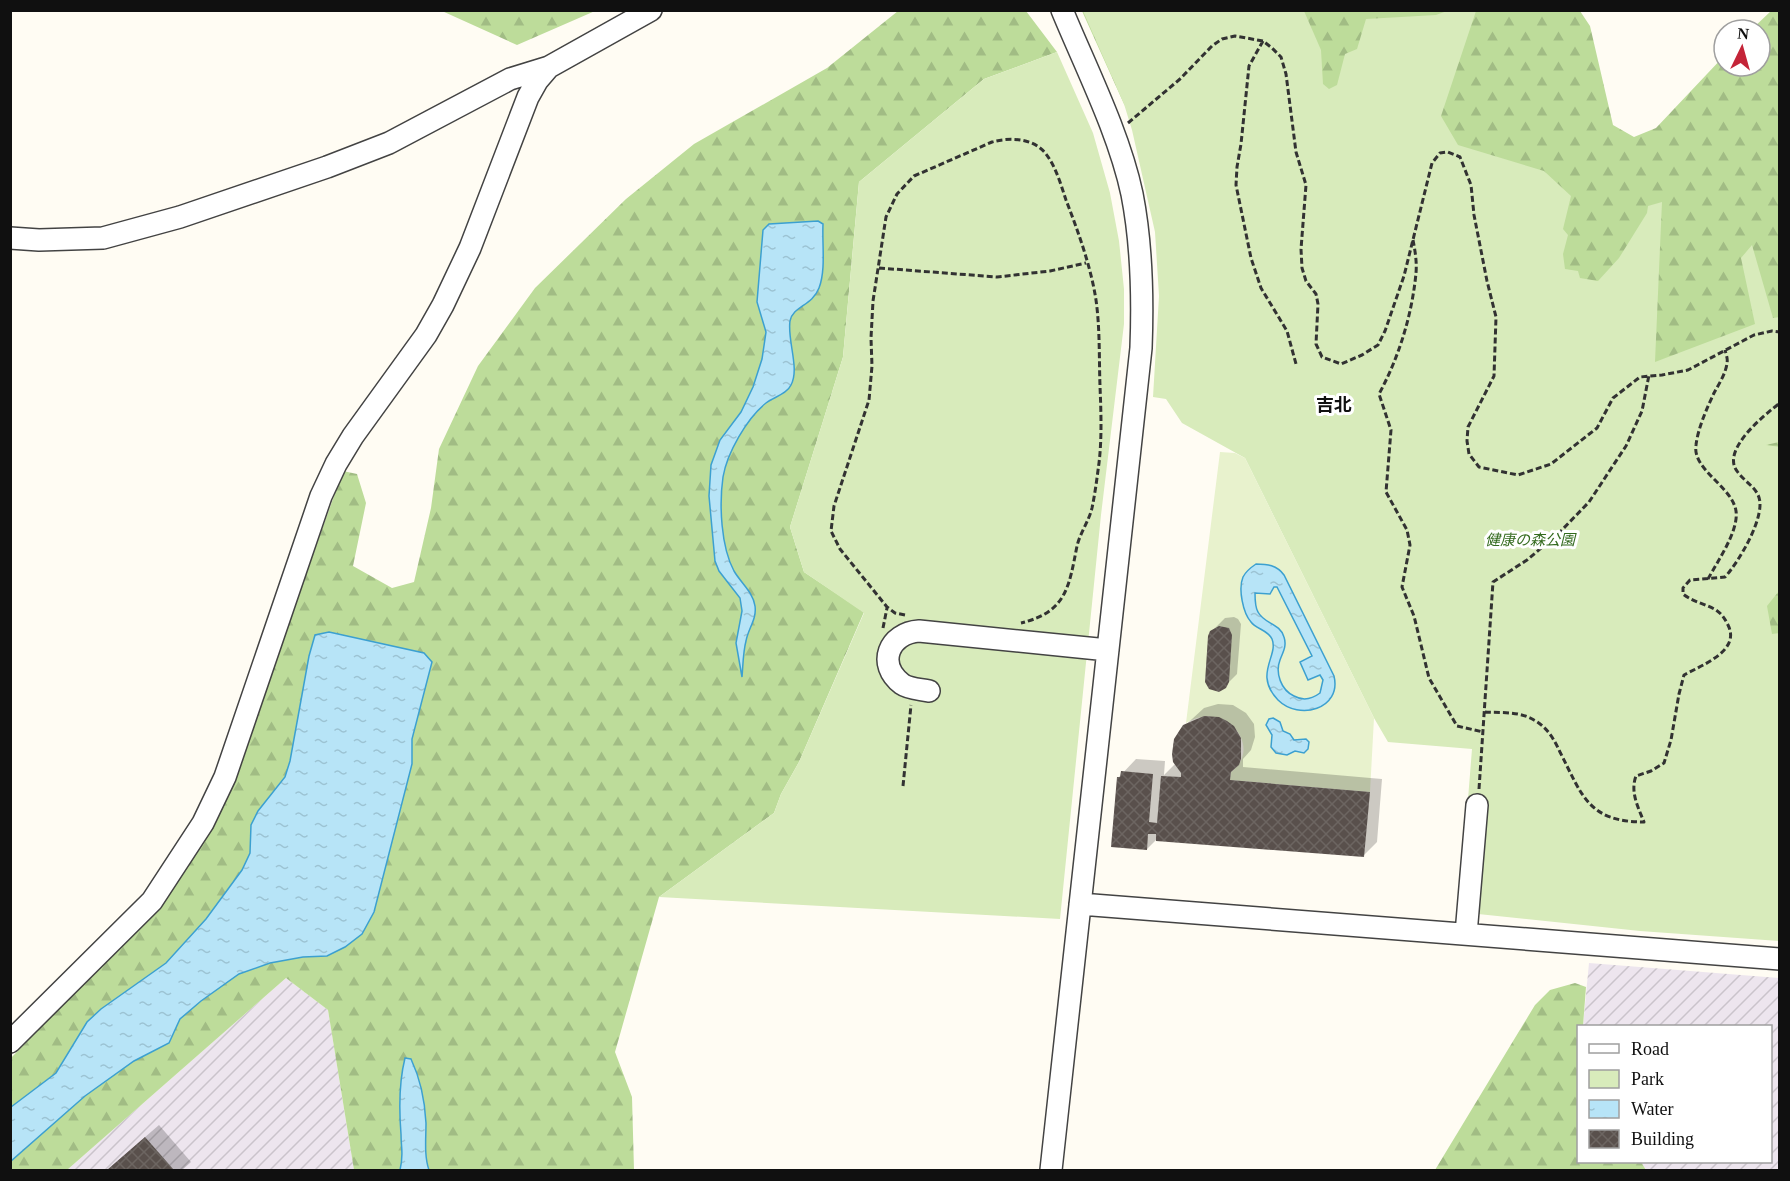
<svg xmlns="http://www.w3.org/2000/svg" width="1790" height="1181" font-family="'Times New Roman','Noto Sans JP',serif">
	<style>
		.industrial { fill: url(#industrial-furrows) }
		.forest { fill: url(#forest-firs) }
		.park { fill: #d8ebbb }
		.pitch { fill: #e8f2cd }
		.water { fill: url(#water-ripples); stroke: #3ca0d0; stroke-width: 1.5; fill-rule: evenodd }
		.shadow { fill: #0003 }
		.building { fill: url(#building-cross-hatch) }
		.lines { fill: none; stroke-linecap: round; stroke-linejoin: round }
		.minor-casing { stroke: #434343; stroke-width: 24 }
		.path { stroke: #323232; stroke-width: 3; stroke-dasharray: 6 3; stroke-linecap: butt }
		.minor { stroke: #fff; stroke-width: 21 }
		.labels { text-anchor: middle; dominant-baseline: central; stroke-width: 6; stroke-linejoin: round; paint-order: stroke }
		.park-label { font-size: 15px; font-style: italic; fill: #336a1e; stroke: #fff }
		.quarter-label { font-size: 18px; font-weight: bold; fill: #101010; stroke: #fff }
	</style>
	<defs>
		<pattern id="industrial-furrows" width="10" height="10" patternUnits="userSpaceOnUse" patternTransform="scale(1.5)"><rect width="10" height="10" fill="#ede5ee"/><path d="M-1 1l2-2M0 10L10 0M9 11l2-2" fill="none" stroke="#cac3cb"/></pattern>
		<pattern id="forest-firs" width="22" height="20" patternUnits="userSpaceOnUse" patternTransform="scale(1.5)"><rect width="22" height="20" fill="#bddc9a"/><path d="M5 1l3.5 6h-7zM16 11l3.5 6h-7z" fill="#a1bc84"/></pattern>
		<pattern id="water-ripples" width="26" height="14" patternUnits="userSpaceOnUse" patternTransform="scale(1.5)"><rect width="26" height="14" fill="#b7e4f7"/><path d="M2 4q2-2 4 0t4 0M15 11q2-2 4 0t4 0" fill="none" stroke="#9cc3d3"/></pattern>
		<pattern id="building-cross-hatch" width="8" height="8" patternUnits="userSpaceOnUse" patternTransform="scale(1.5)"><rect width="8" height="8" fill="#59504c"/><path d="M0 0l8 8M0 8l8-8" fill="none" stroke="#6c6561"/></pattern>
	</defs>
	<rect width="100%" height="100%" fill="#fffcf3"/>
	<path class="industrial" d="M 1589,963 L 1779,978 L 1779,1170 L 1646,1170 L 1641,1162 L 1770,1162 L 1770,1026 L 1583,1026 Z
		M 286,978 L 328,1010 L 354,1170 L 67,1170 Z"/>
	<path class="forest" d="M 442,11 L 595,11 L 517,45 Z
		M 898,11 L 1026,11 L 1057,52 L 984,79 L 859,182 L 843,357 L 790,527 L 804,572 L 864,612 L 799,762 L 781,794 L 774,813 L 659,897 L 615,1052 L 632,1097 L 634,1170 L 354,1170 L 328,1010 L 286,978 L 67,1170 L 11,1170 L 10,1059 L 156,909 L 232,780 L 343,471 L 357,474 L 366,503 L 353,566 L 392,588 L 414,582 L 431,508 L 439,449 L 478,366 L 535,288 L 626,199 L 694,144 L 827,68 Z
		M 1082,11 L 1580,11 L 1590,26 L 1613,125 L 1634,137 L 1656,128 L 1724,56 L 1724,66 L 1760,66 L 1760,30 L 1751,30 L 1771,11 L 1779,11 L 1779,653 L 1500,728 L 1124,104 Z
		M 1575,983 L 1586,987 L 1583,1026 L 1578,1026 L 1578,1162 L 1641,1162 L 1646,1170 L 1435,1170 L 1535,1005 L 1550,990 Z"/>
	<path class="park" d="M 1083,11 L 1304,11 L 1321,50 L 1323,84 L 1329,89 L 1337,85 L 1345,54 L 1357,49 L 1366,19 L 1436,15 L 1447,11 L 1476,11 L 1441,116 L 1458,145 L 1544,171 L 1571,196 L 1563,229 L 1568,235 L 1563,254 L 1565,269 L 1578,271 L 1580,278 L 1598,281 L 1619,258 L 1647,213 L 1648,206 L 1662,202 L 1655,362 L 1755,324 L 1741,258 L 1752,245 L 1773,318 L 1780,317 L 1779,442 L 1766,445 L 1780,447 L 1779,591 L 1767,606 L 1772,634 L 1780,633 L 1779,941 L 1640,931 L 1459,912 L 1472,749 L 1388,742 L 1374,718 L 1245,458 L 1182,423 L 1166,399 L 1153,397 L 1159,296 L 1155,232 L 1132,130 L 1124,104 Z
		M 1057,52 L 1093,133 L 1110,193 L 1119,241 L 1124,289 L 1124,324 L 1101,515 L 1060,919 L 659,897 L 774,813 L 781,794 L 799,762 L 864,613 L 804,572 L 790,527 L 843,357 L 859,182 L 984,79 Z"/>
	<path class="pitch" d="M 1220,452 L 1235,453 L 1245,458 L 1374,718 L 1370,792 L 1230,780 L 1231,772 C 1264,748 1226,699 1186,723 Z"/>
	<path class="water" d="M 818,221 L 823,224 C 822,244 826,270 819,288 C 812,306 793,306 790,321 C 787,340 800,369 791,385 C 787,394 774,397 766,403 C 747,418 727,453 723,477 C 719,505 721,547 734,571 C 741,583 753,592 755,606 C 757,619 748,629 746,641 C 743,652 743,666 742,677 L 736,643 L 742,611 L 740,598 L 719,571 L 715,561 L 709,496 L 711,465 L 720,440 L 741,412 L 753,387 L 762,359 L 766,332 L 757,302 L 763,230 L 769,224 Z
		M 1256,564 C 1267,564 1277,565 1284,575 L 1334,676 C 1342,709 1299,721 1278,700 C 1253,674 1279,656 1272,639 C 1268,630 1256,629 1251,622 C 1243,613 1238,589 1243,577 C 1246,571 1250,568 1256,564 ZM 1274,587 L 1277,587 L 1312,656 L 1300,662 L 1308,680 L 1320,675 L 1323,680 L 1320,693 C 1312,699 1303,701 1294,696 C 1281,690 1275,673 1280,660 C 1283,652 1287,646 1284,637 C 1280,623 1264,624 1258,612 C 1255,607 1255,599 1255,593 L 1270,594 Z
		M 329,632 L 424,653 L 432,662 L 412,739 L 412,764 L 374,912 L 362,934 L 345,947 L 327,956 L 303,957 L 270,963 L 239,974 L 201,1001 L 180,1019 L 169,1043 L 134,1061 L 85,1096 L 11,1161 L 11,1107 L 56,1073 L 87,1022 L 101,1009 L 166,963 L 206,919 L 242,870 L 250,853 L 251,825 L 258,811 L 285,777 L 290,761 L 309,656 L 315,635 Z
		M 1273,718 L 1280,722 L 1283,731 L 1290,734 L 1294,740 L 1306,739 L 1309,742 L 1308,749 L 1304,753 L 1295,751 L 1287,755 L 1276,753 L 1271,747 L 1272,735 L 1266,725 L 1269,719 Z
		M 405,1058 L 411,1059 C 420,1078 425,1103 426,1123 C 426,1139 424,1156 429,1170 L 400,1170 C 404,1154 401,1150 401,1134 C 399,1109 399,1082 405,1058 Z"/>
	<path class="shadow" d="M 1234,617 L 1238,619 L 1241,624 L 1237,674 L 1222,689 L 1212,631 L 1225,618 Z
		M 1218,704 L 1233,705 L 1246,713 L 1254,724 L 1255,737 L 1251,750 L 1243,759 L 1243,767 L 1382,779 L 1377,842 L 1364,855 L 1156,840 L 1147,849 L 1118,778 L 1136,759 L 1165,761 L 1164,775 L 1176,763 L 1173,745 L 1179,731 L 1204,708 Z
		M 159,1125 L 191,1162 L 182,1170 L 107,1170 Z"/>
	<path class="building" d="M 1219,626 L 1229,628 L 1232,635 L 1229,682 L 1226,688 L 1219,692 L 1209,689 L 1205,682 L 1208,636 L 1210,631 Z
		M 1204,716 L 1219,717 L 1227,721 L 1234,726 L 1241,738 L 1241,759 L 1239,765 L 1231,772 L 1230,780 L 1370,792 L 1364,857 L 1156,841 L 1156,834 L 1148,834 L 1147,850 L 1111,847 L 1117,777 L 1120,777 L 1121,771 L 1153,774 L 1149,822 L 1157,823 L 1161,776 L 1181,777 L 1181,773 L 1173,762 L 1172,754 L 1174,739 L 1183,725 Z
		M 145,1137 L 174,1170 L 107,1170 Z"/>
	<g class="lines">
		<defs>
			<path id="minor" d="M 10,238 L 39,240 L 103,238 L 180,217 L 327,167 L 389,143 L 510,79 L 549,67 L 651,10
				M 929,691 C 920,689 909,689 902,684 C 876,664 889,633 919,631 L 1108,650
				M 1080,904 L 1780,959
				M 1466,934 L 1477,805
				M 10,1042 L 152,901 L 203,823 L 225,777 L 321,496 L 336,464 L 353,436 L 426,335 L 443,305 L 470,248 L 528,97 L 537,81 L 549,67
				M 1051,1170 L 1141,348 C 1143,296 1142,245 1132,194 C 1119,133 1086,68 1062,10"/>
		</defs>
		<use href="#minor" class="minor-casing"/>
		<path class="path" d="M 1263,41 L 1249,66 L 1241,144 L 1237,167 L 1236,185 L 1251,258 L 1261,288 L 1287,331 L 1296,364
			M 1128,123 L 1180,79 L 1212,46 L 1222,39 L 1235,36 L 1263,41 L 1272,48 L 1281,57 L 1286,74 L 1296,152 L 1306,185 L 1301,249 L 1302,268 L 1306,281 L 1316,294 L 1318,304 L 1316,344 L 1322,357 L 1341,364 L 1362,355 L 1378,345 L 1385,331 L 1404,276 L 1432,163 L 1440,153 L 1448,152 L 1460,157 L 1471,185 L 1474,215 L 1487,281 L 1496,317 L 1494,376 L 1468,427 L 1467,441 L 1469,454 L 1479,467 L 1518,475 L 1551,464 L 1597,428 L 1613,398 L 1640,377 L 1662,375 L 1688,370 L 1754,335 L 1772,331 L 1780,332
			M 1413,240 C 1415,250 1417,262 1416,273 C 1412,315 1399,357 1379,394 L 1391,430 L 1386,492 L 1407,530 L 1410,545 L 1402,587 L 1414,616 L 1429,678 L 1457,726 L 1483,732
			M 879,268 L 997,277 L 1050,271 L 1086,263
			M 1708,579 C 1717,562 1739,531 1736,511 C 1732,486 1692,470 1696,445 C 1698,428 1707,408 1714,393 C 1719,384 1726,373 1727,363 C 1728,359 1726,354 1725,350
			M 905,615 L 895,613 L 887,607 L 840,549 L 831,531 L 834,506 L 869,400 L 872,366 L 871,338 L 873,301 L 886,217 L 897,194 L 914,176 L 992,142 C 1010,137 1034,138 1046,154 C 1056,167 1061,185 1066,200 C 1078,231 1091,267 1096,300 C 1100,328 1099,358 1100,386 C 1101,411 1102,438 1099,463 C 1097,478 1095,494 1092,508 C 1089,521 1080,533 1077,546 C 1069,586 1067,612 1021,623
			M 883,628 L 887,608
			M 1485,712 C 1501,713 1519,711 1534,720 C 1547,727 1554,739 1560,752 C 1582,795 1588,822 1644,822 C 1638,807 1630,792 1636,776 L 1651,771 L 1664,763 L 1671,740 L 1679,694 L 1684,675 C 1702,665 1741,651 1728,625 C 1725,619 1722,614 1716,610 C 1706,604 1693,602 1683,594 L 1683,588 L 1690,580 L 1725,577 C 1738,563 1768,514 1758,495 C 1754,486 1743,480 1737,471 C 1721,450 1764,415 1780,403
			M 903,786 L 911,705
			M 1479,789 L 1493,582 L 1527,560 L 1559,533 L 1589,502 L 1626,446 L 1642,411 L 1649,375"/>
		<use href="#minor" class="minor"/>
	</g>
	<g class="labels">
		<g class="park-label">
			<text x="1530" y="540">健康の森公園</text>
		</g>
		<g class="quarter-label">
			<text x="1334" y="405">吉北</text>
		</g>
	</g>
	<rect width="1790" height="1181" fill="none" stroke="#101010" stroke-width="24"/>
	<rect x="1577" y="1025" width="195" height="138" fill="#ffffff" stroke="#9f9f9f" stroke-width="1.5"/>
	<rect x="1589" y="1044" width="30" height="9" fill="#ffffff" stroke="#9f9f9f" stroke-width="1.5"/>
	<text x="1631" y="1055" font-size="18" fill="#101010">Road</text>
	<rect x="1589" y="1070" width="30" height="18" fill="#d8ebbb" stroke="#9f9f9f" stroke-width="1.5"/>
	<text x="1631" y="1085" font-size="18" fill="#101010">Park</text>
	<rect x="1589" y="1100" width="30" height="18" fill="url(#water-ripples)" stroke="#9f9f9f" stroke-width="1.5"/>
	<text x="1631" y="1115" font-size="18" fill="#101010">Water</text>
	<rect x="1589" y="1130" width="30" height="18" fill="url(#building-cross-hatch)" stroke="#9f9f9f" stroke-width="1.5"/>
	<text x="1631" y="1145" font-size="18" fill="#101010">Building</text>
	<g transform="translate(1742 48) rotate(5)"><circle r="28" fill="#ffffff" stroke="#9f9f9f" stroke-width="1.5"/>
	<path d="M0-4.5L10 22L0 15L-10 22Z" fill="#c42438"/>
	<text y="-9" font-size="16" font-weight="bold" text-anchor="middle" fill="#101010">N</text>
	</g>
</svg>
